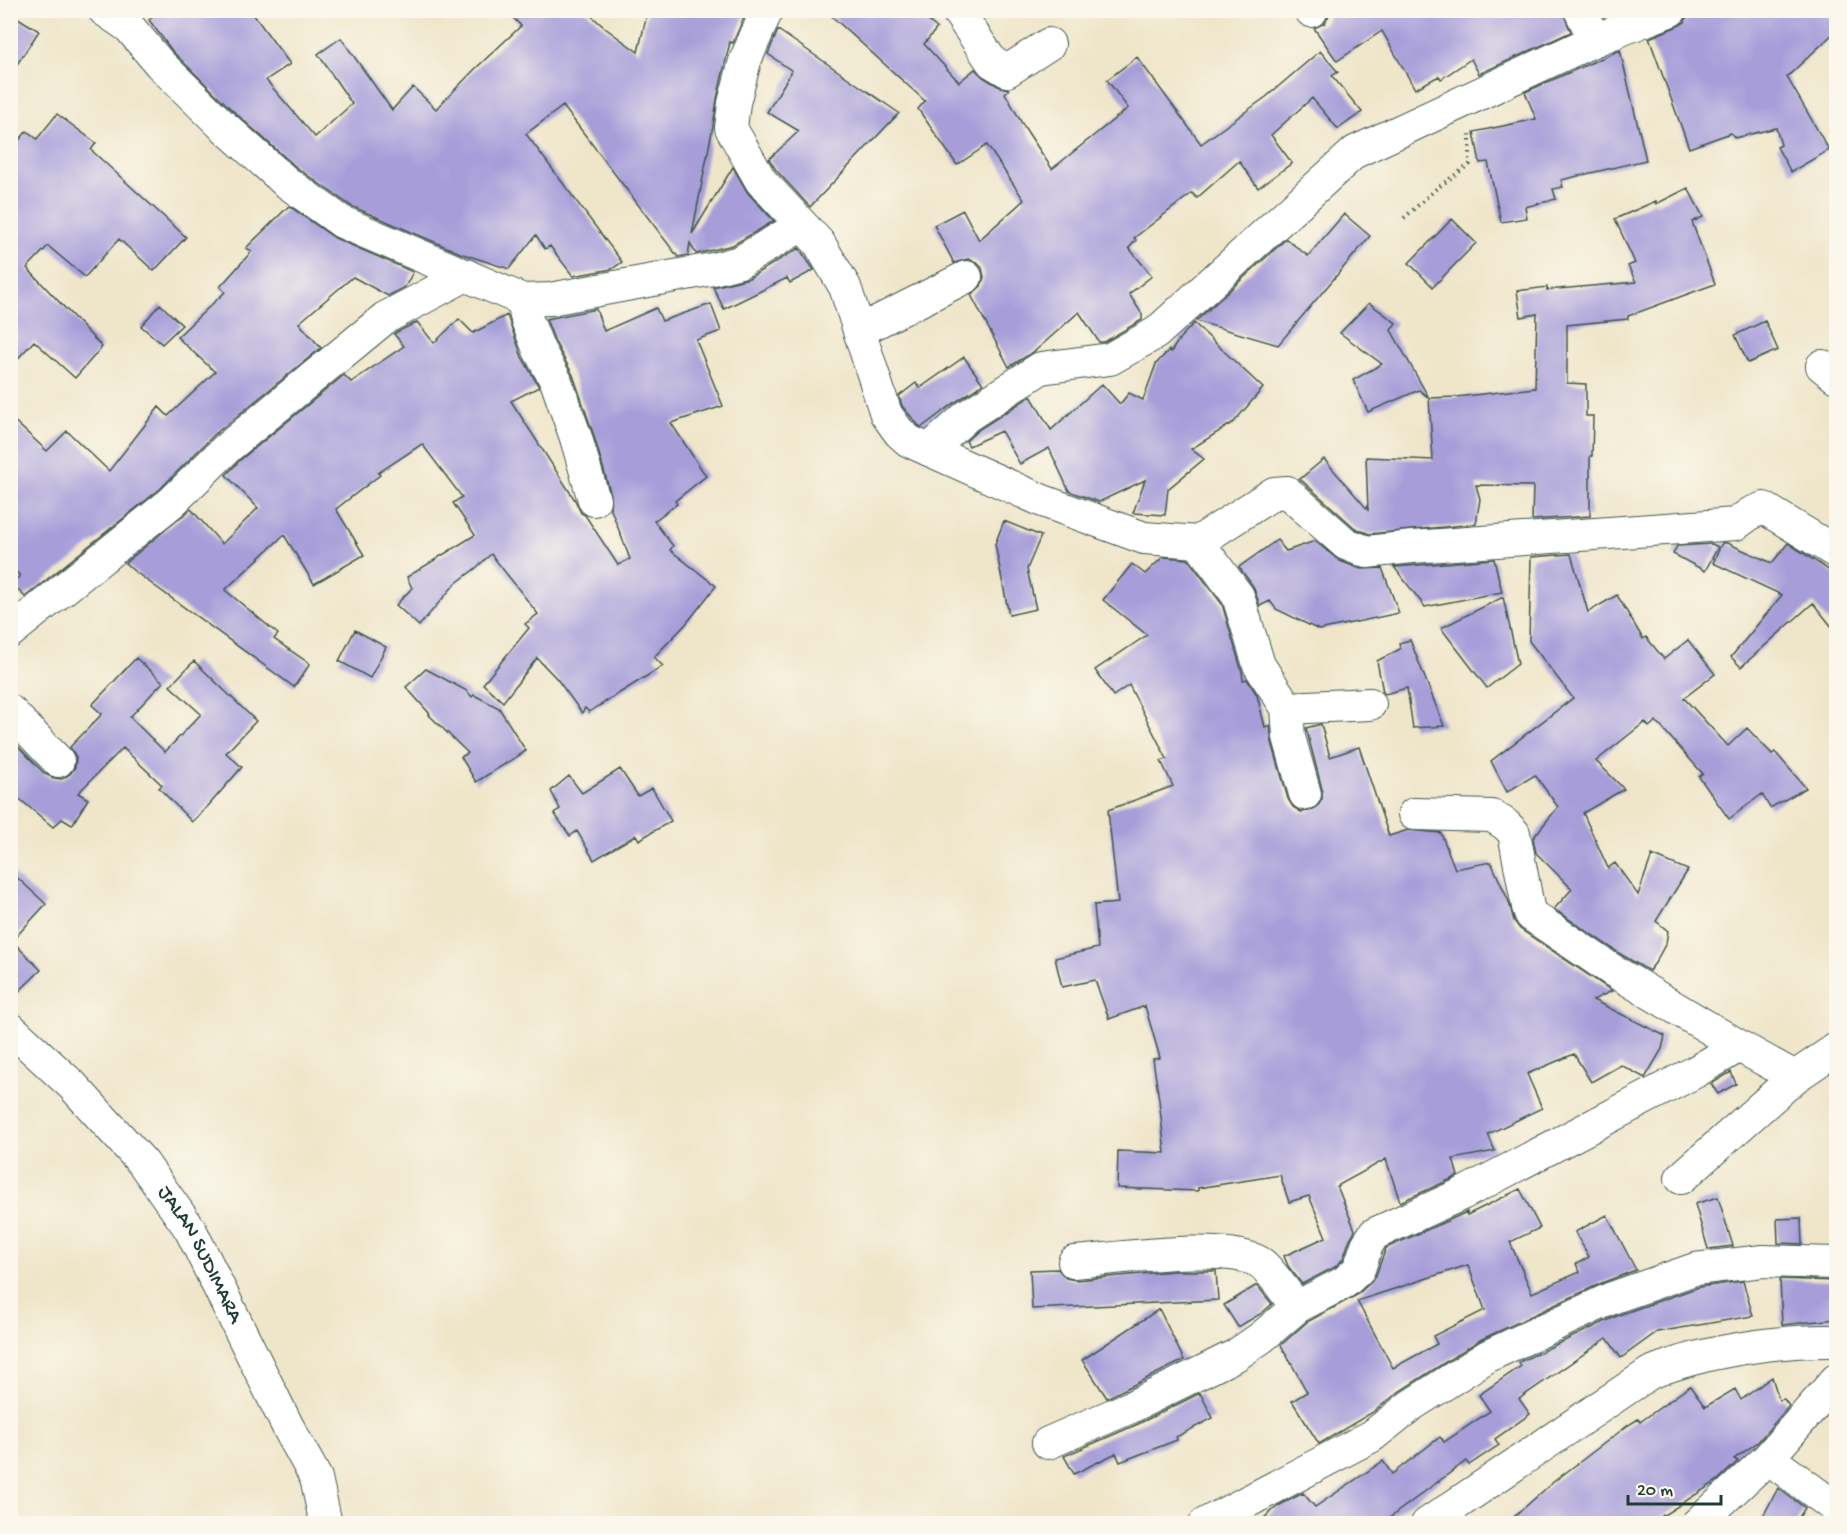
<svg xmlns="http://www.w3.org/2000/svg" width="1847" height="1534" font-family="'Gochi Hand',sans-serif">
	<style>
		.building { fill: #a69dd9; fill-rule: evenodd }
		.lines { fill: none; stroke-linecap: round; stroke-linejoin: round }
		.street-casing { stroke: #3e564a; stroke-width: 34 }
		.path { stroke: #3e564a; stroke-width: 4; stroke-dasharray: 1.5 4.5; stroke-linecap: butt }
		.street { stroke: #fff; stroke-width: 32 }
		.labels { text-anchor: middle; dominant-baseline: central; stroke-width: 4.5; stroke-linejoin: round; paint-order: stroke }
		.street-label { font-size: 21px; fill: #1f3d34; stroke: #fbf7ec }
	</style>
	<rect width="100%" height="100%" fill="#fbf7ec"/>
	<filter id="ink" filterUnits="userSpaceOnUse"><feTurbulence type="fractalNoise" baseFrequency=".0167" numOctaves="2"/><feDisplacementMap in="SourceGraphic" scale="12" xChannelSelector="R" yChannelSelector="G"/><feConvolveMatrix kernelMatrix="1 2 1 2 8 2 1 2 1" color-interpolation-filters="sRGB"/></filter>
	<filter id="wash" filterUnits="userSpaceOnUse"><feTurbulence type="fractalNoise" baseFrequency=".008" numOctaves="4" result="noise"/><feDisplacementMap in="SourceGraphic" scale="24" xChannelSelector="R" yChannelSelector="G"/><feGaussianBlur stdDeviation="1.35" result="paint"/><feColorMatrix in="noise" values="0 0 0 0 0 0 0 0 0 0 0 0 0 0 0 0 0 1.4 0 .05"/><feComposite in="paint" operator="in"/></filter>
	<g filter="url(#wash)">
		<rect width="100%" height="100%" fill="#efe6ca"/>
		<g id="blocks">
			<path class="building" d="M 161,10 L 250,10 L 290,64 L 266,80 L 315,137 L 352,104 L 318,54 L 341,38 L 392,110 L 413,87 L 436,109 L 475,69 L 521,26 L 506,10 L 585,10 L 605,28 L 638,52 L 648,10 L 747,10 L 733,43 L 730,42 L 717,99 L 713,126 L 692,234 L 733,167 L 748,193 L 774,221 L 733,245 L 696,254 L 690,243 L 688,255 L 678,257 L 563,106 L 526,134 L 622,262 L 612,269 L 573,276 L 550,246 L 545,249 L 536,235 L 509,269 L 460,253 L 351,206 L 297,168 L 232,110 L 173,52 L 149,20 Z
				M 825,10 L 915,10 L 937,28 L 924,44 L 959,82 L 975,69 L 983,77 L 998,86 L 1008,89 L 1009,90 L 1005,93 L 1023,125 L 1052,169 L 1128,108 L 1107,80 L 1137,57 L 1201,144 L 1266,97 L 1320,51 L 1338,72 L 1332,76 L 1362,112 L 1338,129 L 1312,98 L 1271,135 L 1292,163 L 1258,188 L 1239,161 L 1197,198 L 1192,193 L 1134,238 L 1136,240 L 1129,248 L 1152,276 L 1129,294 L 1142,314 L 1142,320 L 1104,342 L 1099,342 L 1079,312 L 1035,351 L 1009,367 L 971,295 L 981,286 L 984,277 L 982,268 L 976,262 L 968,259 L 954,263 L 934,225 L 963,210 L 979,240 L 1024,200 L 987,145 L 957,165 L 918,109 L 925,101 Z
				M 1329,10 L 1562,10 L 1571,32 L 1479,74 L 1471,59 L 1441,79 L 1439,76 L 1415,89 L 1382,31 L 1337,61 L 1314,28 L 1325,23 L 1329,15 Z
				M 1691,10 L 1829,10 L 1836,19 L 1836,31 L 1787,77 L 1829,150 L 1791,172 L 1777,147 L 1781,145 L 1776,128 L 1735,138 L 1731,133 L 1689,148 L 1649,38 L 1678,26 L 1685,22 L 1689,11 Z
				M 10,13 L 39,31 L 10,75 Z
				M 778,30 L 899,113 L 810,207 L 776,170 L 769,159 L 799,131 L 767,112 L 792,71 L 768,54 Z
				M 1620,50 L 1646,160 L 1561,180 L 1563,187 L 1553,189 L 1556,199 L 1525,207 L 1527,218 L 1501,222 L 1488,162 L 1480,163 L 1474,132 L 1536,119 L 1525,92 Z
				M 57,114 L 96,143 L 91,150 L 186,237 L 154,271 L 119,239 L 85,277 L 48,246 L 27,268 L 102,347 L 75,378 L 34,341 L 10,367 L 10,151 L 27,131 L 37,139 Z
				M 1688,188 L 1703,217 L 1692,222 L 1715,284 L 1628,316 L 1628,319 L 1567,325 L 1567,383 L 1586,384 L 1586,416 L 1593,416 L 1592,456 L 1590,456 L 1590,516 L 1532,520 L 1533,486 L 1476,485 L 1480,499 L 1476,524 L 1369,534 L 1355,528 L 1300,479 L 1324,459 L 1368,510 L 1366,457 L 1433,460 L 1429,398 L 1419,390 L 1368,412 L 1353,380 L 1382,364 L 1340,333 L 1369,303 L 1396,323 L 1391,330 L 1429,398 L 1456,397 L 1535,388 L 1537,314 L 1521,317 L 1517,291 L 1547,287 L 1547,290 L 1636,282 L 1628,266 L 1635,263 L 1615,219 L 1656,201 L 1656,204 Z
				M 289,206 L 335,238 L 413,272 L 405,287 L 388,296 L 353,277 L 335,292 L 299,323 L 321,348 L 215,434 L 160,489 L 25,597 L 12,583 L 20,576 L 10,565 L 10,417 L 47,451 L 67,431 L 109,471 L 159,407 L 168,416 L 215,372 L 177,337 L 225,292 L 220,287 L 252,251 L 246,248 Z
				M 1344,214 L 1370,236 L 1278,345 L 1196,321 L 1286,239 L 1308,256 Z
				M 1452,219 L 1476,243 L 1433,287 L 1409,263 Z
				M 799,248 L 814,270 L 790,283 L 787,278 L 724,309 L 713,287 L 749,278 Z
				M 160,304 L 182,325 L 162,344 L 141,326 Z
				M 711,304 L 721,331 L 696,340 L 723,406 L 671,423 L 706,476 L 675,501 L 677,504 L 654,521 L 673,546 L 670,550 L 716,586 L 686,624 L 654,657 L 663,666 L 589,712 L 585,708 L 582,713 L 557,679 L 537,658 L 503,702 L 483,684 L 529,628 L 525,624 L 538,614 L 491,554 L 476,568 L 455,584 L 419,626 L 396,605 L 412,588 L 407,577 L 475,535 L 453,503 L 462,497 L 422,444 L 378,473 L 380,475 L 336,509 L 364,555 L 314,584 L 284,535 L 225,590 L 278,634 L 274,639 L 310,664 L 294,687 L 134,571 L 125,563 L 191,509 L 222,544 L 258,508 L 226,475 L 239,461 L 344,375 L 351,382 L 404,346 L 394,334 L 395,333 L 417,322 L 434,343 L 459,319 L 473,333 L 507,315 L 522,357 L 539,387 L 511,401 L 575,500 L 581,513 L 585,515 L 618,565 L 630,559 L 610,507 L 611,495 L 593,433 L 573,375 L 555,342 L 546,319 L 596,309 L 604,331 L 656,308 L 662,321 Z
				M 1765,321 L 1778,350 L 1748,363 L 1735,335 Z
				M 1194,323 L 1263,388 L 1234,422 L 1191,449 L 1204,459 L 1168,489 L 1165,515 L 1133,513 L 1145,480 L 1099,502 L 1069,491 L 1049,448 L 1020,464 L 1001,431 L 969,446 L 966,441 L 978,430 L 1031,396 L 1051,430 L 1102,384 L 1120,404 L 1129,393 L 1143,400 L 1156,364 L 1169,350 L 1171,352 L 1180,338 Z
				M 964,357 L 983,384 L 957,401 L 922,427 L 919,426 L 902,406 L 899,396 L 916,383 L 920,388 Z
				M 1004,521 L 1041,536 L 1027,569 L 1036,609 L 1009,615 L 995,544 Z
				M 1277,540 L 1286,551 L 1315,541 L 1340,561 L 1361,569 L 1382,568 L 1399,613 L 1319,630 L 1276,609 L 1270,601 L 1260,606 L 1253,586 L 1239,567 Z
				M 1722,543 L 1727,543 L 1772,563 L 1788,543 L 1836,575 L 1836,632 L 1813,603 L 1741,667 L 1731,657 L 1782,595 L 1713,563 Z
				M 1712,544 L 1718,547 L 1705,571 L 1673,554 L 1677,546 Z
				M 1571,554 L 1588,612 L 1617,595 L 1643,639 L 1646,637 L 1664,659 L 1688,640 L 1715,674 L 1684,698 L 1728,746 L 1747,728 L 1772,754 L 1775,752 L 1806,788 L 1770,808 L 1762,794 L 1729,819 L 1699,777 L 1703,774 L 1656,721 L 1649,727 L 1645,722 L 1596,761 L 1624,789 L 1583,813 L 1608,868 L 1615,863 L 1638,895 L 1652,855 L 1688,870 L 1656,921 L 1668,931 L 1666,943 L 1655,963 L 1649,971 L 1622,955 L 1554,909 L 1572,889 L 1536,853 L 1533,838 L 1558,807 L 1535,775 L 1507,792 L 1491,761 L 1573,698 L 1529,641 L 1531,557 Z
				M 1163,557 L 1188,559 L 1222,604 L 1242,672 L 1243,680 L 1247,679 L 1257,695 L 1265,727 L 1270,725 L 1272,742 L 1288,799 L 1293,807 L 1301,812 L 1309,811 L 1317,807 L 1322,799 L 1322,789 L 1306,728 L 1321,724 L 1330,757 L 1359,747 L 1389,836 L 1408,830 L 1441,833 L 1455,869 L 1491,862 L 1509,902 L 1514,921 L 1520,929 L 1612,991 L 1593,1000 L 1665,1036 L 1662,1049 L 1645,1078 L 1621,1065 L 1591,1082 L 1574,1054 L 1527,1074 L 1542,1108 L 1488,1134 L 1495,1151 L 1453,1159 L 1458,1176 L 1454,1178 L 1400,1202 L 1386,1159 L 1337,1186 L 1355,1230 L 1350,1239 L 1343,1259 L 1335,1267 L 1302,1284 L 1288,1266 L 1284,1256 L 1326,1237 L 1309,1196 L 1289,1202 L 1280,1175 L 1198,1188 L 1198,1191 L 1117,1188 L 1118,1151 L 1165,1153 L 1159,1100 L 1153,1059 L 1160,1058 L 1145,1006 L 1109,1019 L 1095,980 L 1062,987 L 1055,958 L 1098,948 L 1094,905 L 1118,903 L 1108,810 L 1173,786 L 1161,761 L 1167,759 L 1129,685 L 1113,696 L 1095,670 L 1147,635 L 1103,600 L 1132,564 L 1145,574 Z
				M 1494,559 L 1502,592 L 1425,607 L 1394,567 Z
				M 1503,597 L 1518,664 L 1487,688 L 1441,628 Z
				M 355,630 L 386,647 L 370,678 L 339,661 Z
				M 1410,640 L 1444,726 L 1413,728 L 1407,688 L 1385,694 L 1383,692 L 1377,661 L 1400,649 L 1399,643 Z
				M 136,658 L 163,682 L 130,717 L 165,752 L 201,714 L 170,686 L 194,661 L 256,721 L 226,753 L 242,767 L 209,805 L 192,822 L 159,788 L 162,785 L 123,748 L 78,793 L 88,799 L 72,825 L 62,819 L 53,827 L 10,791 L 10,738 L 45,774 L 54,778 L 62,779 L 70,774 L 75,767 L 76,757 L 70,747 L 102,714 L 92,705 Z
				M 426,669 L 467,691 L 472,697 L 474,695 L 499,708 L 526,751 L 476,782 L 461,757 L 468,753 L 429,715 L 430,714 L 406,687 Z
				M 620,769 L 638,796 L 652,788 L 671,821 L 639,840 L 636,835 L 594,860 L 577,831 L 570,836 L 554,813 L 560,809 L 551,791 L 569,776 L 582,793 Z
				M 10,871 L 46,904 L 12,941 L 41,970 L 10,1000 Z
				M 1731,1072 L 1736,1084 L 1718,1094 L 1711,1084 Z
				M 1520,1189 L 1540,1228 L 1510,1242 L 1532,1293 L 1580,1272 L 1576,1264 L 1589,1257 L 1575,1232 L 1607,1215 L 1636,1270 L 1604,1282 L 1480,1340 L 1400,1391 L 1373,1412 L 1319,1444 L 1292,1401 L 1307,1392 L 1281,1345 L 1307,1322 L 1357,1295 L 1371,1282 L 1376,1275 L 1386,1248 L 1467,1212 L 1467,1215 ZM 1468,1265 L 1485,1310 L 1433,1336 L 1437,1344 L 1393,1368 L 1357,1301 Z
				M 1718,1197 L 1733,1246 L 1708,1249 L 1695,1204 Z
				M 1801,1218 L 1802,1244 L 1778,1243 L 1777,1219 Z
				M 1058,1269 L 1066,1278 L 1076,1280 L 1173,1271 L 1216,1271 L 1218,1300 L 1032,1309 L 1030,1270 Z
				M 1780,1279 L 1836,1281 L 1836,1319 L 1782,1325 Z
				M 1743,1281 L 1753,1316 L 1657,1332 L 1621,1358 L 1607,1338 L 1519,1399 L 1530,1414 L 1495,1439 L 1499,1445 L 1469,1465 L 1466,1461 L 1381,1524 L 1257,1524 L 1278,1506 L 1303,1493 L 1315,1507 L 1383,1461 L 1392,1474 L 1440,1437 L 1444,1442 L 1490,1411 L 1479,1395 L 1521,1366 L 1519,1362 L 1619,1315 L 1699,1287 Z
				M 1257,1285 L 1272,1304 L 1262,1313 L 1238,1327 L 1224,1305 Z
				M 1159,1309 L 1184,1360 L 1107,1398 L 1082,1360 Z
				M 1772,1377 L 1779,1400 L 1784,1399 L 1789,1406 L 1758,1442 L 1734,1459 L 1738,1461 L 1717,1481 L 1650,1524 L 1506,1524 L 1552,1483 L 1627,1426 L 1638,1419 L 1640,1422 L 1690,1386 L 1705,1407 L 1735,1389 L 1741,1400 Z
				M 1200,1393 L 1213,1418 L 1176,1437 L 1177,1440 L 1120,1462 L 1116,1453 L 1074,1474 L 1064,1456 L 1138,1424 Z
				M 1778,1488 L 1805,1508 L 1795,1524 L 1759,1524 Z"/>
		</g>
	</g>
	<g filter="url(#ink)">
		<use href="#blocks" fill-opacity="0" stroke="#3e564a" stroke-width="1.5"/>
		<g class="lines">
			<defs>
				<g id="street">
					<path d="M 104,10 L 129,27 L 160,64 L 220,123 L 286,182 L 342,222 L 523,300 L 550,299 L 713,269 L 740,262 L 802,225"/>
					<path d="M 767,10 L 745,61 L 734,103 L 731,128 L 761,181 L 819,243 L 845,287 L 886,414 L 899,432 L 909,441 L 929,450 L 967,416 L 1041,368 L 1110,359 L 1156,333 L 1355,152 L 1595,40 L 1671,10"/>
					<path d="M 957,10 L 992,62 L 1007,71 L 1049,44"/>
					<path d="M 1580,10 L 1595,40"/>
					<path d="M 1311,11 L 1312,10"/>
					<path d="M 523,300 L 527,320 L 539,350 L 556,381 L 576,438 L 594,500"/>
					<path d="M 859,331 L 966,277"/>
					<path d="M 1822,366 L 1836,377"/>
					<path d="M 929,450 L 1043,501 L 1144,538 L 1198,542 L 1274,493 L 1287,492 L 1346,544 L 1367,552 L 1412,547 L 1736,524 L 1751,513 L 1764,508 L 1836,552"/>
					<path d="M 1198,542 L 1238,596 L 1259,665 L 1287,708 L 1289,737 L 1305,794"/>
					<path d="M 10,632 L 172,502 L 227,448 L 385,318 L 466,275"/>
					<path d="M 1287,708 L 1370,704"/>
					<path d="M 10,711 L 58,761"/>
					<path d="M 1414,814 L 1492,816 L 1505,824 L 1514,833 L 1528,907 L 1531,915 L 1612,970 L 1739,1046 L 1795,1077 L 1836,1049"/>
					<path id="s1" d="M 10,1028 L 73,1086 L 143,1163 L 190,1229 L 288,1427 L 316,1478 L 326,1524"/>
					<path d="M 1681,1178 L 1795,1077"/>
					<path d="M 1074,1262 C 1114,1259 1232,1241 1262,1264 C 1271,1271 1288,1296 1297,1307"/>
					<path d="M 1048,1443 L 1131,1407 L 1236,1355 L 1262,1337 L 1297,1307 L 1345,1282 L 1359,1269 L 1367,1245 L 1374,1234 L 1462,1194 L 1695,1072 L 1739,1046"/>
					<path d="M 1768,1458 L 1836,1380"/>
					<path d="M 1205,1524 L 1372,1436 L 1410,1406 L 1488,1356 L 1612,1298 L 1695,1269 L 1763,1261 L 1836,1263"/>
					<path d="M 1427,1524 L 1650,1373 C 1704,1351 1778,1340 1836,1341"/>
					<path d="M 1697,1524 L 1768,1458 L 1836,1508"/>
				</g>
			</defs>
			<use href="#street" class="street-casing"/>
			<path class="path" d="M 1404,218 L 1436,189 L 1470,164 L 1470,133"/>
			<use href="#street" class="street"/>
		</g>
	</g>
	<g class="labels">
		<g class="street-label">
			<text stroke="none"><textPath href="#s1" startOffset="298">JALAN SUDIMARA</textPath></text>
		</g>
	</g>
	<rect width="1847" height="1534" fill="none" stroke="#fbf7ec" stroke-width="36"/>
	<path d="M1628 1495v9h93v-9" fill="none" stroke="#1f3d34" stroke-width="3"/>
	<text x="1637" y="1495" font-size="18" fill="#1f3d34" stroke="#fbf7ec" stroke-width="4.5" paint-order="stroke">20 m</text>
</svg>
